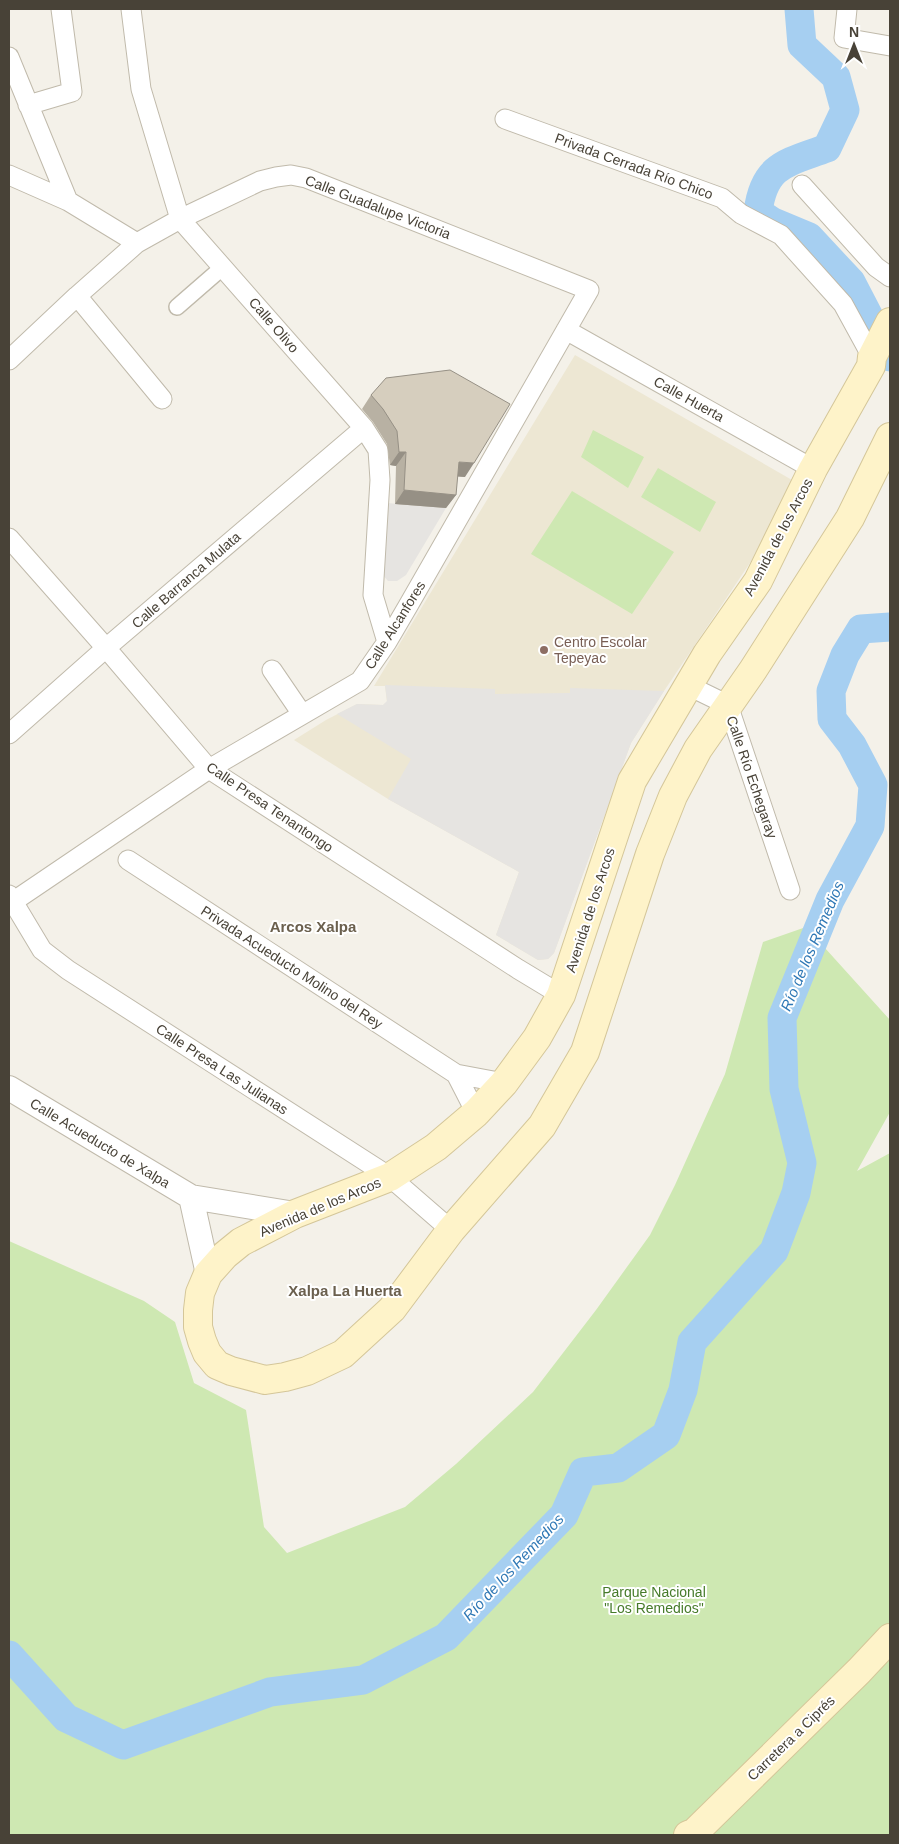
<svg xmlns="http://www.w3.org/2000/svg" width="899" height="1844" font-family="Helvetica,sans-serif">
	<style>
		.education { fill: #ede7d3 }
		.green { fill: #cee8b2 }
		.parking { fill: #e6e4e1 }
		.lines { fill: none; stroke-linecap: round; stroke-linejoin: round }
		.river { stroke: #a6cff1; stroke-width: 29 }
		.pedestrian-casing { stroke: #c0baab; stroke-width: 18 }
		.minor-casing { stroke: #c0baab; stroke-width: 21 }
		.tertiary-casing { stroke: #c0baab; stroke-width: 26 }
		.secondary-casing { stroke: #d4c699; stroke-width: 30 }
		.pedestrian { stroke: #fff; stroke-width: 15 }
		.minor { stroke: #fff; stroke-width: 19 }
		.tertiary { stroke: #fff; stroke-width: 24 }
		.secondary { stroke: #fef3c9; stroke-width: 28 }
		.wall { fill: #b8b1a3 }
		.shaded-wall { fill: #969085 }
		.building { fill: #d6cebe; stroke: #969085 }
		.education-dot { fill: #8d6e63; stroke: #fff; stroke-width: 2 }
		.labels { text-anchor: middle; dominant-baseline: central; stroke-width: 4; stroke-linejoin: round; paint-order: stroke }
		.street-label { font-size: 14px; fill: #484237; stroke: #fff }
		.education-label { font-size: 14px; fill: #785e54; stroke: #fff; text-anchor: start }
		.park-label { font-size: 14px; fill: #467b2a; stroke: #fff }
		.neighbourhood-label { font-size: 15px; font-weight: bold; fill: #6b604e; stroke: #fff }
		.water-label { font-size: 15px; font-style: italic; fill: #2f78b5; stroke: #fff }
	</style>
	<rect width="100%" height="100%" fill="#f4f1e9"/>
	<path class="education" d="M 575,355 L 799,484 L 770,533 L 664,691 L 631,743 L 554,953 L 548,959 L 538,960 L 496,935 L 519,872 L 388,799 L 294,740 L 326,720 L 357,704 L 383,705 L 387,702 L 385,686 L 374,686 Z"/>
	<path class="green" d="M 593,430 L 644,457 L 628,488 L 581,457 Z
		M 658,468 L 716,502 L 700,532 L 641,497 Z
		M 572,491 L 674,552 L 632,614 L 531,554 Z
		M 806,927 L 890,1020 L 890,1112 L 857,1171 L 890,1153 L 890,1835 L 9,1835 L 9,1241 L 144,1301 L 175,1322 L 194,1383 L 246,1410 L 264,1527 L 287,1553 L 405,1507 L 456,1464 L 533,1392 L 596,1310 L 650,1235 L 675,1185 L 725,1074 L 763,942 Z"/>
	<path class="parking" d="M 387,503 L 446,508 L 406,575 L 397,581 L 388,581 L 382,574 Z
		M 385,685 L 495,689 L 495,694 L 570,693 L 570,688 L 664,691 L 631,743 L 554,953 L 548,959 L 538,960 L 496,935 L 519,872 L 388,799 L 411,759 L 337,714 L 357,704 L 383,705 L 387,701 Z"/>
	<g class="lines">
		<path class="river" d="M 799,9 L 802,45 L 836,77 L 845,110 L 827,148 C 787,163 764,164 758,212 L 773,222 L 809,237 L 851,282 L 890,357
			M 9,1655 L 66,1718 L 123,1745 L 270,1692 L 363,1680 L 446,1637 L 564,1515 L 583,1472 L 618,1468 L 666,1435 L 683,1390 L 692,1342 L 774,1251 L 796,1193 L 802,1163 L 784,1089 L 782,1018 L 830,900 L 870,826 L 873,785 L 852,745 L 832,719 L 831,691 L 845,655 L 861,629 L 890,627"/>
		<defs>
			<path id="pedestrian" d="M 177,307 L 223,267"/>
			<path id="minor" d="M 131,9 L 141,89 L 180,219 L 364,428 L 378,450 L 380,480 L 373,595 L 387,642
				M 847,9 L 844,38 L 890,46
				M 9,57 L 68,201
				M 28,105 L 72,92 L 61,9
				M 505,119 L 722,198 L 741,214 L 781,235 L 843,304 L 872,357
				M 9,175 L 68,201 L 137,243
				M 802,185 L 876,267 L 890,277
				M 77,296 L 162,399
				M 566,330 L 813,469
				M 9,360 L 77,296 L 137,243 L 180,219 L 260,181 L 276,177 L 291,175 L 306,178 L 589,290 L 408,606 L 387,642 L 360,681 L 209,769 L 14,901
				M 9,538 L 106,648 L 209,769 L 518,969 L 561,995
				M 272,670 L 302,714
				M 689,686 L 728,705 L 790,890
				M 9,734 L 106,648 L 364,428
				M 128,860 L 456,1074 L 504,1083
				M 9,895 L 42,950 L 68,970 L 390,1177 L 451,1230
				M 456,1074 L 476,1113"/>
			<path id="tertiary" d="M 9,1088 L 191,1197 L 295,1214
				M 191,1197 L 208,1274"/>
			<path id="secondary" d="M 890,322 L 872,357 L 871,366 L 813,469 L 758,581 L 707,654 L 632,781 L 561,995 L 537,1038 L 504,1083 L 476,1113 L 436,1147 L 390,1177 L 295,1214 L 241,1242 L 225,1255 L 208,1274 L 200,1293 L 198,1310 L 198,1327 L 202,1341 L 207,1353 L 217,1365 L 231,1371 L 265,1380 L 285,1377 L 307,1371 L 343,1354 L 392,1309 L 451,1230 L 542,1126 L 585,1052 L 650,854 L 673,796 L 698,749 L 753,670 L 850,518 L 890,437
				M 688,1835 L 695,1832 L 859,1671 L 890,1638"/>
		</defs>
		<use href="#pedestrian" class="pedestrian-casing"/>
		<use href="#minor" class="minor-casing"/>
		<use href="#tertiary" class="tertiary-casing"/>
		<use href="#secondary" class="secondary-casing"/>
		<use href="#pedestrian" class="pedestrian"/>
		<use href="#minor" class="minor"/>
		<use href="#tertiary" class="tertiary"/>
		<use href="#secondary" class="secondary"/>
	</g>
	<path class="wall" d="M 371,395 L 465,477 L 457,476 L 456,495 L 446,508 L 395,504 L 396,466 L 390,465 L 387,444 L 373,422 L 362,409 Z"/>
	<path class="shaded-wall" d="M 399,452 L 406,452 L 396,466 L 390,465 Z
		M 459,462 L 474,463 L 465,477 L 449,476 Z
		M 404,490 L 456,495 L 446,508 L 395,504 Z"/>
	<path class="building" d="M 450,370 L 510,404 L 474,463 L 459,462 L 456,495 L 404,490 L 406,452 L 399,452 L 397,431 L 383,409 L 371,395 L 386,378 Z"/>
	<circle class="education-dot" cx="544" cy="650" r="5"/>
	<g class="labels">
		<g class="street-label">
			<text transform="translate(634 166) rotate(20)">Privada Cerrada Río Chico</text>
			<text transform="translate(378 207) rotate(21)">Calle Guadalupe Victoria</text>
			<text transform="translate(274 325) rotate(49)">Calle Olivo</text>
			<text transform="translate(689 399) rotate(29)">Calle Huerta</text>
			<text transform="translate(778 537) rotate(-62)">Avenida de los Arcos</text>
			<text transform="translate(186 580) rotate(-41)">Calle Barranca Mulata</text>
			<text transform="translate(395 625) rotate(-58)">Calle Alcanfores</text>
			<text transform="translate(752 777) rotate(71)">Calle Río Echegaray</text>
			<text transform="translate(270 807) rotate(34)">Calle Presa Tenantongo</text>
			<text transform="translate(590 910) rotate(-72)">Avenida de los Arcos</text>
			<text transform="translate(292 967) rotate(33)">Privada Acueducto Molino del Rey</text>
			<text transform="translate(222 1069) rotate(33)">Calle Presa Las Julianas</text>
			<text transform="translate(100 1143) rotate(31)">Calle Acueducto de Xalpa</text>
			<text transform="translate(320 1207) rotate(-23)">Avenida de los Arcos</text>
			<text transform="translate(791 1738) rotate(-44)">Carretera a Ciprés</text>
		</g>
		<g class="education-label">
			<text x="554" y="642">Centro Escolar<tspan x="554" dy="16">Tepeyac</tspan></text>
		</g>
		<g class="park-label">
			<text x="654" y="1592">Parque Nacional<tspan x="654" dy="16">"Los Remedios"</tspan></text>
		</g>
		<g class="neighbourhood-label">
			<text x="313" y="926">Arcos Xalpa</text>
			<text x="345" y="1290">Xalpa La Huerta</text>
		</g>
		<g class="water-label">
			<text transform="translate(812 946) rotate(-67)">Río de los Remedios</text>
			<text transform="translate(513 1567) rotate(-47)">Río de los Remedios</text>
		</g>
	</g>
	<rect width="899" height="1844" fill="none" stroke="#484237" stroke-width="20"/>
	<g transform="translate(854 45)" stroke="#ffffff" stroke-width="4" paint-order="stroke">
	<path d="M0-4L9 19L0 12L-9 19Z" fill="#484237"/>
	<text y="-8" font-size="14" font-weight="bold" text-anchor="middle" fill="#484237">N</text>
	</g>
</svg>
